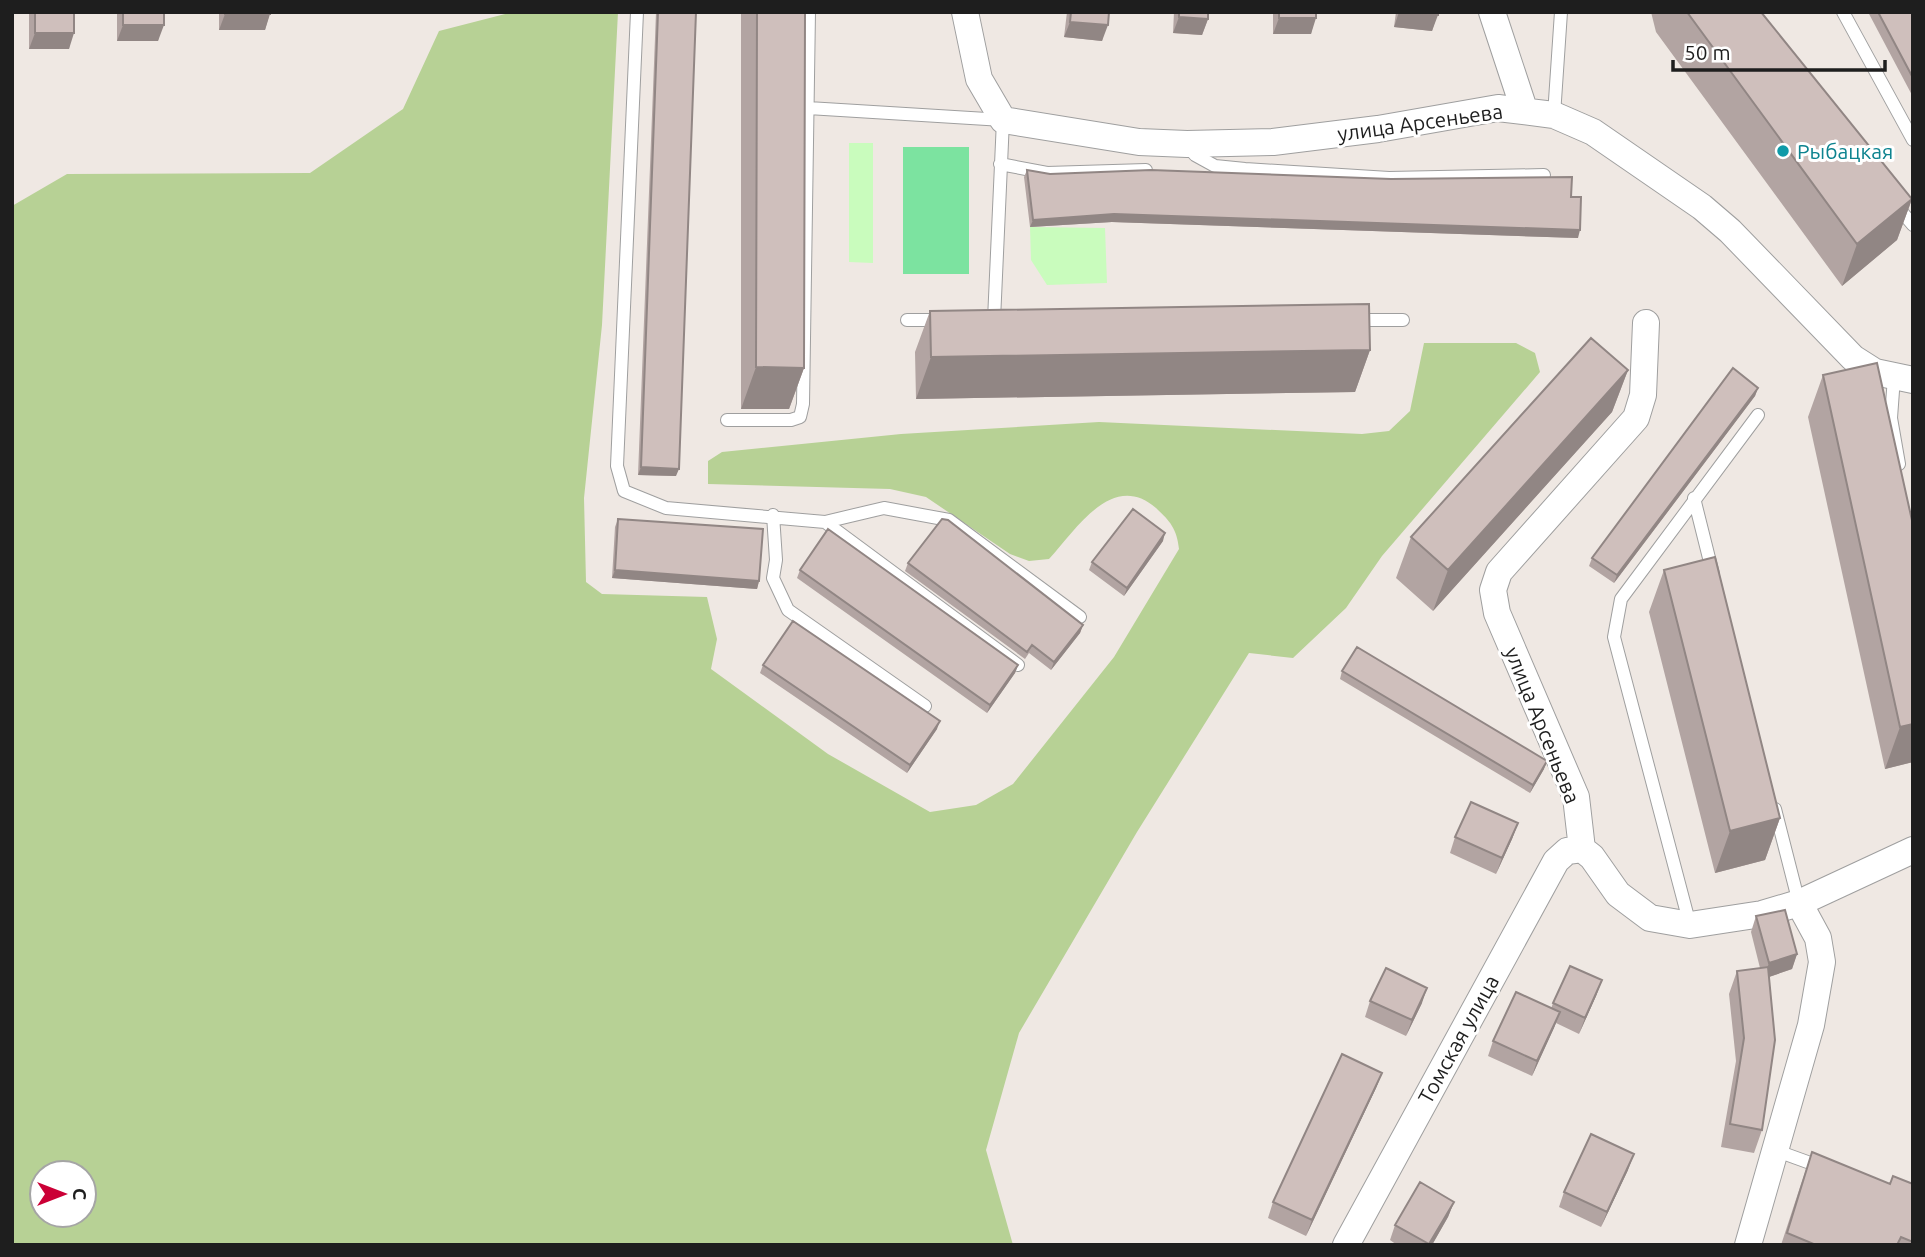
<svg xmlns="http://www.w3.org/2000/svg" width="1925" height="1257" font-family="Ubuntu,sans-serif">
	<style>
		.forest { fill: #b7d195; fill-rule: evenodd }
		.park { fill: #c9fcbd }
		.pitch { fill: #7ce3a0 }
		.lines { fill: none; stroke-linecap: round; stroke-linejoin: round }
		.service-casing { stroke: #9f9f9f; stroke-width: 14 }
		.minor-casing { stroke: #9f9f9f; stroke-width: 28 }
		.service { stroke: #fff; stroke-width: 12 }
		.minor { stroke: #fff; stroke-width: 26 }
		.wall { fill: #b2a4a2 }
		.shaded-wall { fill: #918684 }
		.building { fill: #cfbfbc; stroke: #918684; stroke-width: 2 }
		.culture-dot { fill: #0f9aa8; stroke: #fff; stroke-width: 2.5 }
		.labels { text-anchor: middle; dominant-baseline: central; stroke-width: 6; stroke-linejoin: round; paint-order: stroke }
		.street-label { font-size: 21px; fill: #1e1e1e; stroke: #fff }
		.culture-label { font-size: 21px; fill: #0d838f; stroke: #fff; text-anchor: start }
	</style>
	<rect width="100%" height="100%" fill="#efe8e3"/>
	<path class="forest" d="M 513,12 L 618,12 L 602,325 L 584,498 L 586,582 L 602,594 L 707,597 L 717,639 L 711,669 L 828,754 L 930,812 L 976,805 L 1013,784 L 1114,657 L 1179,549 C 1177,529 1170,521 1156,508 C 1112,470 1076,530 1049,559 L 1029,561 L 1010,554 L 926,497 L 890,489 L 708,484 L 708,461 L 722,452 L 901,434 L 1099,422 L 1362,434 L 1389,431 L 1410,411 L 1424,343 L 1516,343 L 1535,353 L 1540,372 L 1382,556 L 1346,608 L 1293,658 L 1249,653 L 1137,832 L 1019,1033 L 986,1150 L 1013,1245 L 12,1245 L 12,206 L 67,174 L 310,173 L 403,109 L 439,31 ZM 42,1173 L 84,1173 L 84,1215 L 42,1215 Z"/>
	<path class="park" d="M 849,143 L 873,143 L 873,263 L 849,262 Z
		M 1030,227 L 1105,228 L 1107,283 L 1047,285 L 1031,260 Z"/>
	<path class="pitch" d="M 903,147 L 969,147 L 969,274 L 903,274 Z"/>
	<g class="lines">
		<defs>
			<path id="service" d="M 637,12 L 617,466 L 624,491 L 666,508 L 825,522 L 884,508 L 949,520 L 1080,617
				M 1843,12 L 1913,140
				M 808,108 L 1003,120 L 994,320
				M 1554,115 L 1561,12
				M 1188,147 L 1195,155 L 1215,166 L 1245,169 L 1389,178 L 1544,175
				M 1000,164 L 1047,173 L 1146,170
				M 1895,204 L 1913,225
				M 907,320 L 942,320
				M 1356,320 L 1403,320
				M 1894,377 L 1891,418 L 1899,464
				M 727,420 L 791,420 L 800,417 L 803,404 L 809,12
				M 1694,498 L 1713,574
				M 773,515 L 776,560 L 773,578 L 788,610 L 925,706
				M 825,522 L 1018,665
				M 1775,809 L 1799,903
				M 1690,925 L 1614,637 L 1621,599 L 1758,415
				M 1777,1151 L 1824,1168"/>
			<path id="minor" d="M 965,12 L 979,79 L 1003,120 L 1139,142 L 1187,144 L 1273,142 L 1378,129 L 1498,108 L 1554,115 L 1593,132 L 1702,207 L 1730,231 L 1853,358 L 1875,372 L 1913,380
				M 1492,12 L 1524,109
				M 1646,323 L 1643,395 L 1636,418 L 1499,572 L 1493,590 L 1497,613 L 1576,797 L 1582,849 L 1592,857 L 1618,894 L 1650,918 L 1690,925 L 1762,914 L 1799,903 L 1913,850
				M 1346,1245 L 1556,861 L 1567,851 L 1582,849
				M 1748,1245 L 1811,1025 L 1822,962 L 1818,938 L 1799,903"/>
		</defs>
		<use href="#service" class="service-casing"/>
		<use href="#minor" class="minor-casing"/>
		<use href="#service" class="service"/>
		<use href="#minor" class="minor"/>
	</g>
	<path class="wall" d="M 29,12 L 74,12 L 69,49 L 29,49 Z
		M 117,12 L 164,12 L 158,41 L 117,41 Z
		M 219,12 L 270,12 L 265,30 L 219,30 Z
		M 656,12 L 696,12 L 676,476 L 638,475 Z
		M 741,12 L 805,12 L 804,368 L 789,409 L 741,409 Z
		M 1067,12 L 1109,12 L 1102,41 L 1064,37 Z
		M 1174,12 L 1208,12 L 1208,19 L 1202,35 L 1173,33 Z
		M 1273,12 L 1316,12 L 1311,34 L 1273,34 Z
		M 1396,12 L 1438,12 L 1432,31 L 1394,27 Z
		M 1651,12 L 1761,12 L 1912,199 L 1897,240 L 1842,286 L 1656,32 Z
		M 1868,12 L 1913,12 L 1913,97 Z
		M 1027,170 L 1050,174 L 1571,197 L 1578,238 L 1112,222 L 1030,227 L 1024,177 Z
		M 930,311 L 1370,350 L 1355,392 L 916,399 L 915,352 Z
		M 1628,370 L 1612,412 L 1433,611 L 1396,578 L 1411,537 Z
		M 1823,375 L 1913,762 L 1885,769 L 1808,417 Z
		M 1758,388 L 1755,396 L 1614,583 L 1589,566 L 1592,558 Z
		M 618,519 L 759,581 L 757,589 L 612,578 L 615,527 Z
		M 1163,541 L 1124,596 L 1089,570 L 1092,562 Z
		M 908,563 L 1083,625 L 1080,633 L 1051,670 L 1029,653 L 1025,659 L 905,571 Z
		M 800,570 L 1018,665 L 1015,673 L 987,713 L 797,578 Z
		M 1664,570 L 1780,818 L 1765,860 L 1715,873 L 1649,612 Z
		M 763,665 L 937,729 L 907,773 L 760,673 Z
		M 1342,671 L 1544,769 L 1530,793 L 1340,679 Z
		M 1518,823 L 1512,839 L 1496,874 L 1450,853 L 1455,837 Z
		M 1756,916 L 1797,954 L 1792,969 L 1769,977 L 1762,1130 L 1754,1153 L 1721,1147 L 1736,1061 L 1729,994 L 1737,971 L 1760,968 L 1751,932 Z
		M 1602,980 L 1596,996 L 1579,1034 L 1556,1023 L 1532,1076 L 1488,1056 L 1493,1041 L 1551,1009 L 1553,1003 Z
		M 1370,1001 L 1422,1003 L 1406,1036 L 1365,1017 Z
		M 1382,1073 L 1376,1088 L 1306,1236 L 1268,1218 L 1273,1202 Z
		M 1812,1152 L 1890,1184 L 1913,1184 L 1913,1245 L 1781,1245 L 1800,1187 Z
		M 1628,1170 L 1601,1227 L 1559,1207 L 1564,1192 Z
		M 1454,1202 L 1448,1217 L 1432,1245 L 1397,1245 L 1390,1240 L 1395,1225 Z"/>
	<path class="shaded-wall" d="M 1399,12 L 1407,12 L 1438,15 L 1432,31 L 1394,27 Z
		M 225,14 L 270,14 L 265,30 L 219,30 Z
		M 1179,17 L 1208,19 L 1202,35 L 1173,33 Z
		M 1279,18 L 1316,18 L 1311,34 L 1273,34 Z
		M 1070,22 L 1108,25 L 1102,41 L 1064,37 Z
		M 123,25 L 164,25 L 158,41 L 117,41 Z
		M 35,33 L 74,33 L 69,49 L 29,49 Z
		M 1912,199 L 1897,240 L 1842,286 L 1857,244 Z
		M 1114,214 L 1580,230 L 1578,238 L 1112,222 L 1030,227 L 1033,220 Z
		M 1370,350 L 1355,392 L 916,399 L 931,357 Z
		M 756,367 L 804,368 L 789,409 L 741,409 Z
		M 1628,370 L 1612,412 L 1433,611 L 1448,570 Z
		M 1758,388 L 1755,396 L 1614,583 L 1617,575 Z
		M 641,467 L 679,469 L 676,476 L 638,475 Z
		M 1165,533 L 1163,541 L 1124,596 L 1127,588 Z
		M 615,570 L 759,581 L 757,589 L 612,578 Z
		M 1083,625 L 1080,633 L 1051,670 L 1054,662 Z
		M 1018,665 L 1015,673 L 987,713 L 990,705 Z
		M 940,721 L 937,729 L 907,773 L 910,765 Z
		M 1913,724 L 1913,762 L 1885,769 L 1900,727 Z
		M 1547,761 L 1544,769 L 1530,793 L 1533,785 Z
		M 1780,818 L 1765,860 L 1715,873 L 1730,831 Z
		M 1518,823 L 1512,839 L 1496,874 L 1502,858 Z
		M 1797,954 L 1792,969 L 1763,979 L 1769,963 Z
		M 1602,980 L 1596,996 L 1579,1034 L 1585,1018 Z
		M 1427,988 L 1422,1003 L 1406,1036 L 1412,1020 Z
		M 1560,1012 L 1554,1028 L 1532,1076 L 1537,1061 Z
		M 1382,1073 L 1376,1088 L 1306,1236 L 1312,1220 Z
		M 1634,1154 L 1628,1170 L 1601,1227 L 1607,1212 Z
		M 1454,1202 L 1448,1217 L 1432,1245 L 1429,1245 Z"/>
	<path class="building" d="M 35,12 L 74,12 L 74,33 L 35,33 Z
		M 123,12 L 164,12 L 164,25 L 123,25 Z
		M 225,12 L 270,12 L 270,14 L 225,14 Z
		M 658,12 L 696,12 L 679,469 L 641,467 Z
		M 757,12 L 805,12 L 804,368 L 756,367 Z
		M 1071,12 L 1109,12 L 1108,25 L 1070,22 Z
		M 1179,12 L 1208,12 L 1208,19 L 1179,17 Z
		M 1279,12 L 1316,12 L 1316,18 L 1279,18 Z
		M 1407,12 L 1438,12 L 1438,15 Z
		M 1687,12 L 1761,12 L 1912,199 L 1857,244 Z
		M 1878,12 L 1913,12 L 1913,78 Z
		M 1027,170 L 1050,174 L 1151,170 L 1391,179 L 1572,177 L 1571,197 L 1581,197 L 1580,230 L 1114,214 L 1033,220 Z
		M 1369,304 L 1370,350 L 931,357 L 930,311 Z
		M 1591,338 L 1628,370 L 1448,570 L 1411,537 Z
		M 1877,363 L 1913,525 L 1913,724 L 1900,727 L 1823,375 Z
		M 1733,368 L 1758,388 L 1617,575 L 1592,558 Z
		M 1133,509 L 1165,533 L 1127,588 L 1092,562 Z
		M 618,519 L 763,529 L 759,581 L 615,570 Z
		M 942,519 L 948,520 L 1083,625 L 1054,662 L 1032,645 L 1027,652 L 908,563 Z
		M 828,529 L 1018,665 L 990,705 L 800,570 Z
		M 1715,557 L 1780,818 L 1730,831 L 1664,570 Z
		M 793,621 L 940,721 L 910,765 L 763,665 Z
		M 1357,647 L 1547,761 L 1533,785 L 1342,671 Z
		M 1471,802 L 1518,823 L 1502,858 L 1455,837 Z
		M 1785,910 L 1797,954 L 1769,963 L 1756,916 Z
		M 1570,966 L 1602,980 L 1585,1018 L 1553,1003 Z
		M 1768,967 L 1775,1040 L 1762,1130 L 1730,1124 L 1744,1038 L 1737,971 Z
		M 1386,968 L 1427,988 L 1412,1020 L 1370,1001 Z
		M 1516,992 L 1560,1012 L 1537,1061 L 1493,1041 Z
		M 1342,1054 L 1382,1073 L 1312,1220 L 1273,1202 Z
		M 1591,1134 L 1634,1154 L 1607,1212 L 1564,1192 Z
		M 1812,1152 L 1890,1184 L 1893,1176 L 1913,1184 L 1913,1242 L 1901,1237 L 1897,1245 L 1816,1245 L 1787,1233 Z
		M 1420,1182 L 1454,1202 L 1429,1244 L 1395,1225 Z"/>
	<circle class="culture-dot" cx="1783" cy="151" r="7"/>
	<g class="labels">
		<g class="street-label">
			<text transform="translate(1420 122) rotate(-8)">улица Арсеньева</text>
			<text transform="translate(1543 725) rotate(68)">улица Арсеньева</text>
			<text transform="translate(1458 1039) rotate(-61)">Томская улица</text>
		</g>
		<g class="culture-label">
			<text x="1797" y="151">Рыбацкая</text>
		</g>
	</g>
	<rect width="1925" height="1257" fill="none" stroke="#1e1e1e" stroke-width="28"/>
	<g transform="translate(63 1194) rotate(90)"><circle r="33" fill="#ffffff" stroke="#a5a5a5" stroke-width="2"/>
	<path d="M0-5L12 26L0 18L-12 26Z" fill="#cb0036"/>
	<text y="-10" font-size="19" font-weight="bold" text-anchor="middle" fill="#1e1e1e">С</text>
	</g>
	<path d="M1673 60v10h212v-10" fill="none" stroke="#1e1e1e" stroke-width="3.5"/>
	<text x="1684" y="60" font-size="21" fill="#1e1e1e" stroke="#ffffff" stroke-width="5" paint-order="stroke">50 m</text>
</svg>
